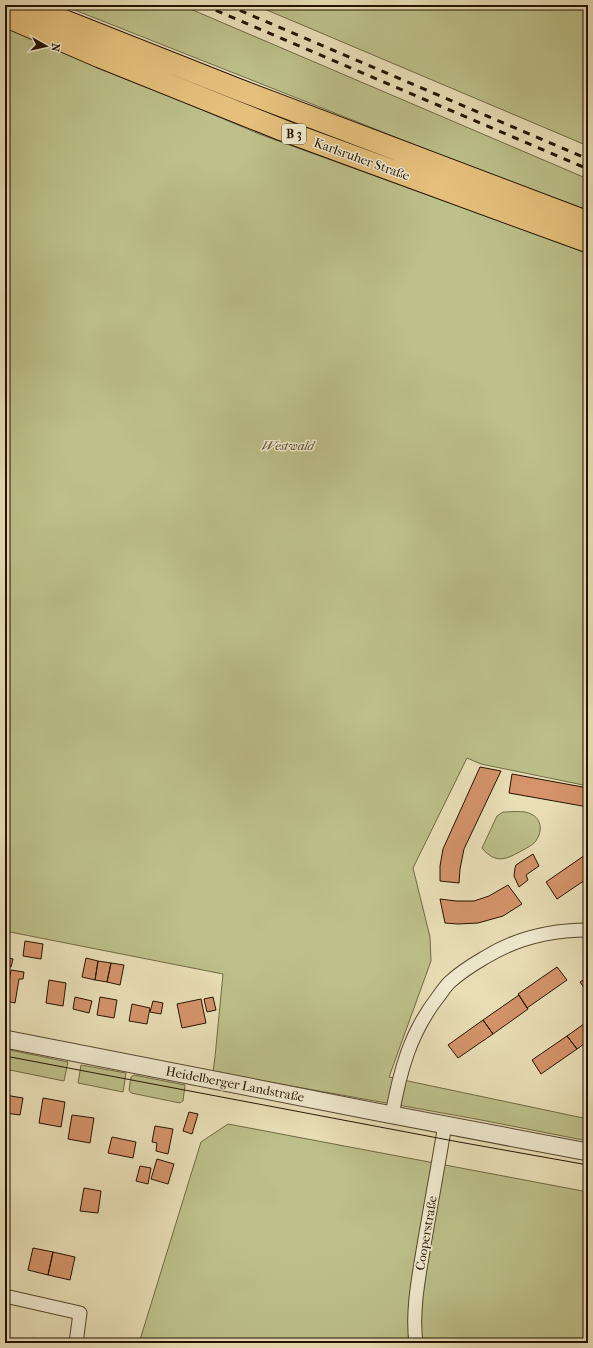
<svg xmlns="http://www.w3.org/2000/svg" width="593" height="1348" font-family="'IM FELL French Canon',serif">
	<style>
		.green { fill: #bdc08a; stroke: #706945 }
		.building { fill: #d5946b; stroke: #241200 }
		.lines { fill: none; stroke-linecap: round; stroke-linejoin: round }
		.minor-casing { stroke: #56462e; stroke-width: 15 }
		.tertiary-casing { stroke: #56462e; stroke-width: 19 }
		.primary-casing { stroke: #241200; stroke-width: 23 }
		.minor { stroke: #f1ebd1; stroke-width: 13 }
		.tertiary { stroke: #f1ebd1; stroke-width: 17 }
		.primary { stroke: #e5c07c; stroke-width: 21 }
		.tram { stroke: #241200; stroke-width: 1 }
		.rail { stroke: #241200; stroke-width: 3; stroke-dasharray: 7 7; stroke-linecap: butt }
		.labels { text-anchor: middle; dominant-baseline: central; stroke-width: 3; stroke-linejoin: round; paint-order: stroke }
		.shield { fill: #f1ebd1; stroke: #62533f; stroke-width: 1 }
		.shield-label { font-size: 12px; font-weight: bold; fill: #241200 }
		.street-label { font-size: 13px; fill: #241200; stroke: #f1ebd1 }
		.park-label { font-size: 13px; font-style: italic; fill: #5a4f30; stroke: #f1ebd1 }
	</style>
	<rect width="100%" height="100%" fill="#eae0b8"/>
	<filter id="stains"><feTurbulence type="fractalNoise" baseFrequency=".005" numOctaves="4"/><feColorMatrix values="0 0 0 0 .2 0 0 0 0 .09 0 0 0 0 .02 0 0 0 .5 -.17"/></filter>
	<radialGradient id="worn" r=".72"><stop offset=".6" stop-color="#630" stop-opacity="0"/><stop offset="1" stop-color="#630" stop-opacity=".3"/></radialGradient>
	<path class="green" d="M 62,5 L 181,5 L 588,179 L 588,211 L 418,146 Z
		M 255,5 L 588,5 L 588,146 Z
		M 5,26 L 259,134 L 588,253 L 588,786 L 481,764 L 467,758 L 413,868 L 430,937 L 431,961 L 389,1077 L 588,1119 L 588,1141 L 476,1119 L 213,1072 L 215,1057 L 223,974 L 5,931 Z
		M 503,812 C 512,812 524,810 531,814 C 542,819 543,832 535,842 C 532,845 527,848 523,850 C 507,859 496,865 482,848 L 497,816 Z
		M 5,1049 L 68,1062 L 64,1081 L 5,1069 Z
		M 81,1065 L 126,1073 L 123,1092 L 78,1083 Z
		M 134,1075 L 185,1085 L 183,1101 L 180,1103 L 131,1093 L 129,1090 L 131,1077 Z
		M 228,1124 L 588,1192 L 588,1343 L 139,1343 L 201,1142 Z"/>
	<path class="building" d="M 480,767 L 501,771 L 464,849 L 460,869 L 459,883 L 440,881 L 440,866 L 443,849 Z
		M 512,774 L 588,788 L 588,807 L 509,793 Z
		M 588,853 L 588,878 L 557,899 L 546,882 Z
		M 533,854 L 539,866 L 526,875 L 528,880 L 519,887 L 514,876 L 515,868 L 516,865 Z
		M 508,885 L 522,904 L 503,916 L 478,923 L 458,924 L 445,923 L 440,899 L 456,901 L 474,901 L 489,896 Z
		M 25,941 L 43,944 L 41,959 L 23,956 Z
		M 5,957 L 13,959 L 11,967 L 5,966 Z
		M 86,958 L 98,961 L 95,980 L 82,977 Z
		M 98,961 L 111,963 L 107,982 L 95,980 Z
		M 111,963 L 124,965 L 120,985 L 107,982 Z
		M 557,967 L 567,980 L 527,1008 L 518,994 Z
		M 11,970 L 24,972 L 23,979 L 19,979 L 15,1003 L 5,1001 L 5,986 L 8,986 Z
		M 588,977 L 588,987 L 585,989 L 580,982 Z
		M 49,980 L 66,983 L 63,1006 L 46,1003 Z
		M 519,995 L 528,1009 L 493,1034 L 483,1020 Z
		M 75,997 L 92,1001 L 89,1013 L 73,1009 Z
		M 100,997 L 117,1000 L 114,1018 L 97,1015 Z
		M 213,997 L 216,1010 L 207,1012 L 204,999 Z
		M 201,999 L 206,1023 L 182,1028 L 177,1004 Z
		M 153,1001 L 163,1003 L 161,1014 L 150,1012 Z
		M 132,1004 L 150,1008 L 147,1024 L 129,1021 Z
		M 483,1020 L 493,1034 L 458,1058 L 448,1045 Z
		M 588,1021 L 588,1041 L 577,1049 L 567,1036 Z
		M 567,1036 L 577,1049 L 541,1074 L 532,1060 Z
		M 5,1095 L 23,1098 L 20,1115 L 5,1113 Z
		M 43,1098 L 65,1102 L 61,1127 L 39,1123 Z
		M 189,1112 L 198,1114 L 192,1134 L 183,1131 Z
		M 72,1115 L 94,1118 L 90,1143 L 68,1139 Z
		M 155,1126 L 173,1129 L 168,1154 L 156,1151 L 157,1143 L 152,1142 Z
		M 112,1137 L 136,1142 L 133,1158 L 108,1153 Z
		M 157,1159 L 174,1164 L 168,1184 L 151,1179 Z
		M 140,1166 L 151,1168 L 148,1184 L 136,1181 Z
		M 5,1188 L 9,1188 L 8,1200 L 5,1199 Z
		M 84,1188 L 101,1191 L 98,1213 L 80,1211 Z
		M 33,1248 L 53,1252 L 48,1275 L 28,1270 Z
		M 53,1252 L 75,1257 L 70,1280 L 48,1275 Z
		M 33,1338 L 50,1342 L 32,1343 Z"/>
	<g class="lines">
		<defs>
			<path id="minor" d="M 392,1115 C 400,1071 410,1033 438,997 C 442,992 446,985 451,981 C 461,972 472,965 484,958 C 516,938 550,930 588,930
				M 5,1296 L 80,1313 L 76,1343
				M 416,1343 C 412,1313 418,1281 423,1251 C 430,1209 438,1167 445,1124"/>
			<path id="tertiary" d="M 5,1039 L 377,1112 L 588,1152"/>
			<path id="primary" d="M 25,5 L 237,89 L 588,222
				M 5,16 L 100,57 L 282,130 L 588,242"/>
		</defs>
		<use href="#minor" class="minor-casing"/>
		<use href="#tertiary" class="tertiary-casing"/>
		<use href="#primary" class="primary-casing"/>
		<use href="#minor" class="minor"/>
		<use href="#tertiary" class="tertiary"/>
		<use href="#primary" class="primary"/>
		<path class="tram" d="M 5,1056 L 459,1142 L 588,1165"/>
		<path class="rail" d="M 203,5 L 588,169
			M 227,5 L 588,159"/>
	</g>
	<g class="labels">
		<rect class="shield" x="282" y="124" width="24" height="20" rx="3"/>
		<g class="shield-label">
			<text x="294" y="134">B 3</text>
		</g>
		<g class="street-label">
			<text transform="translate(362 159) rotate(20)">Karlsruher Straße</text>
			<text transform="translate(235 1084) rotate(11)">Heidelberger Landstraße</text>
			<text transform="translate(426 1233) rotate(-80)">Cooperstraße</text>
		</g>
		<g class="park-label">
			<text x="288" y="445">Westwald</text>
		</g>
	</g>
	<rect width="593" height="1348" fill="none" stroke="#eae0b8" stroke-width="20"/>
	<rect x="6" y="6" width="581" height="1336" fill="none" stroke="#241200" stroke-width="2"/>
	<rect x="10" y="10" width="573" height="1328" fill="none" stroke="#241200"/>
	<g transform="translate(46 46) rotate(98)" stroke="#f1ebd1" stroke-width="3" paint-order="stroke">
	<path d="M0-3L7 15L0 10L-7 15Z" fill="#241200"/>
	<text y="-6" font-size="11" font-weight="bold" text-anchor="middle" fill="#241200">N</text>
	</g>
	<rect width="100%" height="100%" filter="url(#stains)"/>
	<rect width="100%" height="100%" fill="url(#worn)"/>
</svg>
